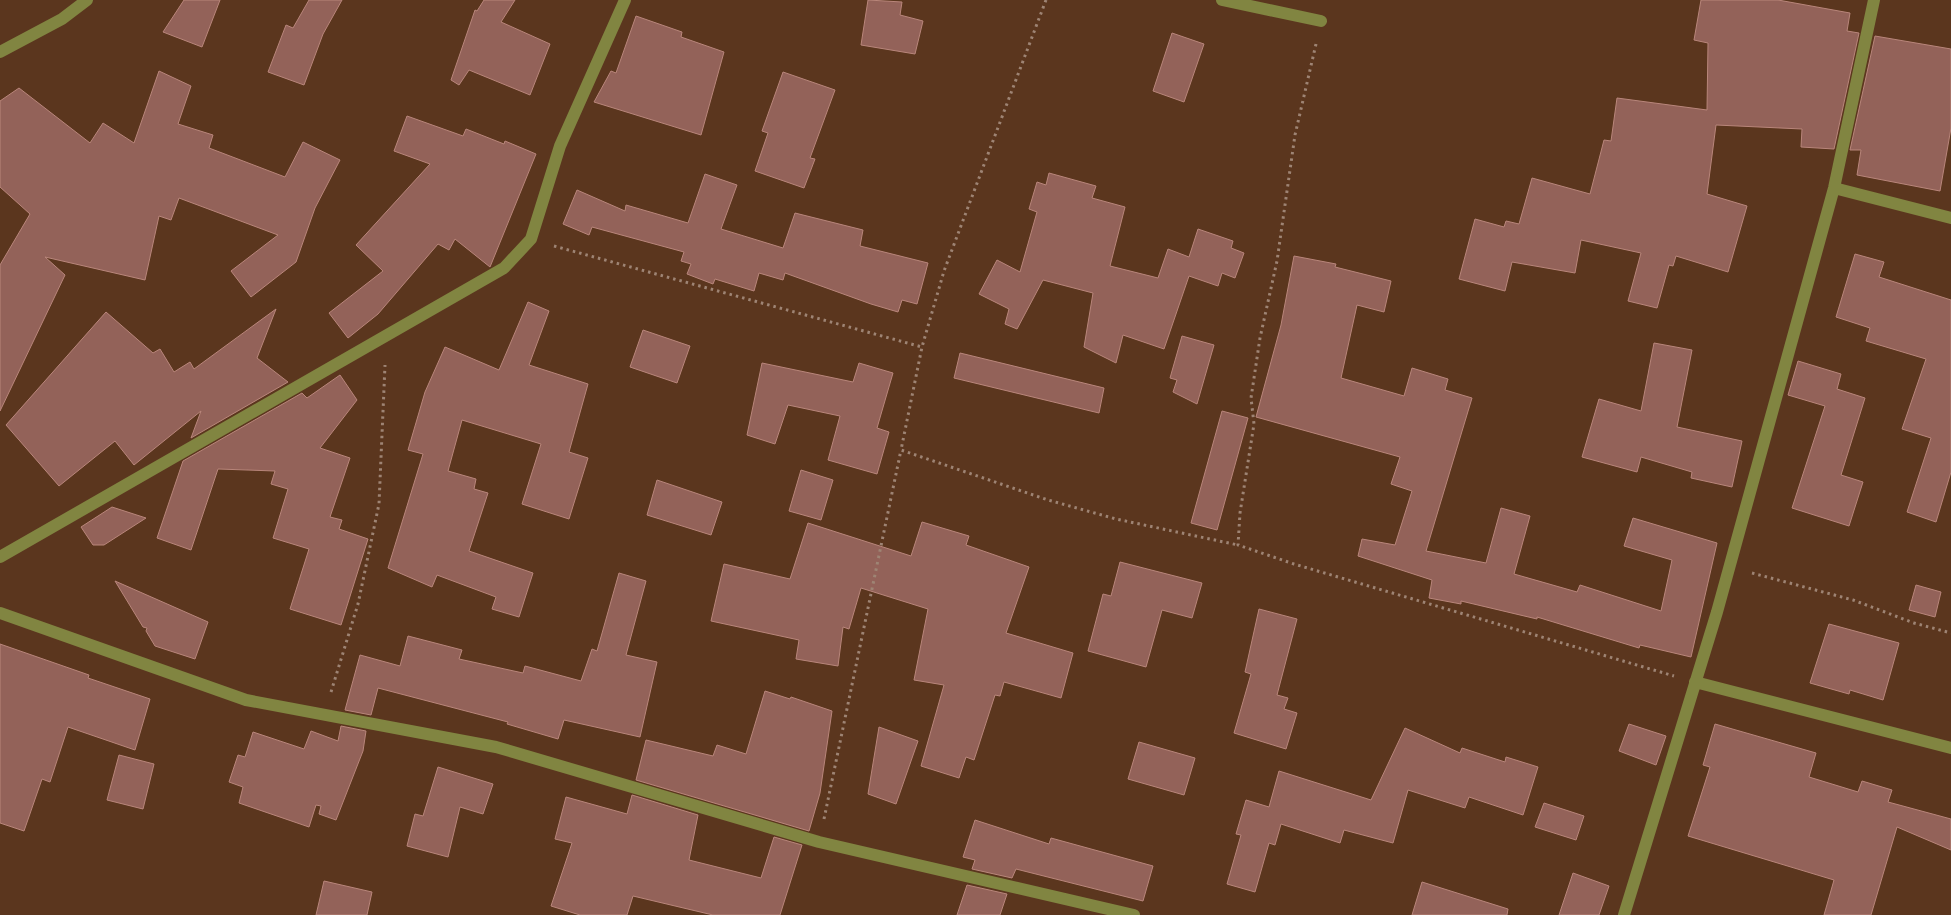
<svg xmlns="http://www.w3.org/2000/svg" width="1951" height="915" font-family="Raleway,sans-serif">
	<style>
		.building { fill: #936259; stroke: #b9867b }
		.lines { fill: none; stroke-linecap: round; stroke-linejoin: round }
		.path { stroke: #9e8474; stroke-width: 3; stroke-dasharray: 2.5 4; stroke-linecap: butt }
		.minor { stroke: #818541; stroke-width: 12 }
	</style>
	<rect width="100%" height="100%" fill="#5b361e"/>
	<path class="building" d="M 184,0 L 220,0 L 202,47 L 163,32 Z
		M 309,0 L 342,0 L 323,34 L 304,85 L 268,72 L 286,25 L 293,28 Z
		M 484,0 L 515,0 L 501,22 L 550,44 L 530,95 L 469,70 L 459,85 L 451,80 L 475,10 L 477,11 Z
		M 868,0 L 902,2 L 900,15 L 923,21 L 915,54 L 861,45 Z
		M 1701,0 L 1778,0 L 1850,13 L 1847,31 L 1859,33 L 1834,149 L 1801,147 L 1802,129 L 1716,125 L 1707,194 L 1747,206 L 1728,272 L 1676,256 L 1673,266 L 1669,265 L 1657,308 L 1628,301 L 1641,253 L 1581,240 L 1575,273 L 1512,262 L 1505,291 L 1459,279 L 1475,219 L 1504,227 L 1506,221 L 1519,224 L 1532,178 L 1590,194 L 1604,140 L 1611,141 L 1617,98 L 1707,110 L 1708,43 L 1694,40 Z
		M 636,16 L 682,32 L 681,37 L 724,52 L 701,135 L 594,102 L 611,71 L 616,73 Z
		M 1172,33 L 1204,44 L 1184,102 L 1153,91 Z
		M 1875,36 L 1951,49 L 1951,128 L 1940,191 L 1857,175 L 1861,150 L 1850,150 Z
		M 159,71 L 191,86 L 178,124 L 213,135 L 209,148 L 285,177 L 303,142 L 340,160 L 315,208 L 296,262 L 251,297 L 231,271 L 278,235 L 179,198 L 171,220 L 159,216 L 145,280 L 45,257 L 65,275 L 0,411 L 0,265 L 30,214 L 0,187 L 0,101 L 19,88 L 90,143 L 103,123 L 134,143 Z
		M 783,72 L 835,90 L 810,158 L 815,159 L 804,188 L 755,171 L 768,133 L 762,131 Z
		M 407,116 L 463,136 L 466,129 L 504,144 L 505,141 L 536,154 L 490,267 L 455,239 L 449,250 L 438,244 L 378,314 L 348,338 L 329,313 L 383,271 L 356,245 L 430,164 L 394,151 Z
		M 1049,173 L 1096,186 L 1092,198 L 1125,207 L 1110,266 L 1158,278 L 1168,249 L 1189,257 L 1198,229 L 1233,241 L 1231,248 L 1244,253 L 1235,278 L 1222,273 L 1218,286 L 1189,276 L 1164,349 L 1123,335 L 1116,363 L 1084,347 L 1093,293 L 1043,280 L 1017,329 L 1005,324 L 1009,309 L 979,294 L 997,260 L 1020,272 L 1037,212 L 1029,209 L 1037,182 L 1046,185 Z
		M 705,174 L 737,185 L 721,229 L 783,248 L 795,213 L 863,230 L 860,246 L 928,263 L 917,304 L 902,300 L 898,312 L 871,304 L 785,273 L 783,280 L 759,273 L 754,291 L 715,279 L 713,284 L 687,274 L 691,264 L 681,261 L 684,252 L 592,227 L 589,235 L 563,224 L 577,190 L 625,211 L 626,205 L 688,223 Z
		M 1855,254 L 1884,262 L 1879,277 L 1951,300 L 1951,472 L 1936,522 L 1907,512 L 1931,438 L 1902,429 L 1926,359 L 1866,341 L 1870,328 L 1836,317 Z
		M 1294,256 L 1336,264 L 1335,267 L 1391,281 L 1384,312 L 1357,305 L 1341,378 L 1404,396 L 1412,368 L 1448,379 L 1445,390 L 1472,398 L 1426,551 L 1486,563 L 1501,508 L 1530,516 L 1514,574 L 1577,592 L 1580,585 L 1661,611 L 1672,560 L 1624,546 L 1633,518 L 1717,543 L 1691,657 L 1640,645 L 1639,648 L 1537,617 L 1537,619 L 1461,601 L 1461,604 L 1429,598 L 1432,580 L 1358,556 L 1362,539 L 1395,545 L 1412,491 L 1391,484 L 1400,457 L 1256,417 L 1281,325 Z
		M 528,302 L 549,311 L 529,365 L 588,384 L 569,452 L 588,458 L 569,519 L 522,504 L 541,444 L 462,420 L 448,471 L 476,479 L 474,489 L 488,493 L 469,551 L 533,573 L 519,617 L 492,609 L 496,597 L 437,575 L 432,587 L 388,568 L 423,454 L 408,450 L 425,392 L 445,347 L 499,370 Z
		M 276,309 L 257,358 L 288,382 L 191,438 L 201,411 L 134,465 L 115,441 L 59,486 L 6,425 L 106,312 L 153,353 L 160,349 L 174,372 L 190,362 L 194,369 Z
		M 643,330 L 690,346 L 677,383 L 630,367 Z
		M 1182,336 L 1214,345 L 1197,404 L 1173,392 L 1177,380 L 1170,378 Z
		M 1654,343 L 1692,350 L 1677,427 L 1742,441 L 1732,487 L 1691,478 L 1692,472 L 1641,457 L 1637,472 L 1582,457 L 1599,399 L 1641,411 Z
		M 960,353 L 1104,388 L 1099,413 L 954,378 Z
		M 1798,361 L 1841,374 L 1837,389 L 1865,398 L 1841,475 L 1863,482 L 1849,526 L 1792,508 L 1825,406 L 1788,395 Z
		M 762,363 L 853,382 L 859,363 L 893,373 L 877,428 L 889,432 L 877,474 L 828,460 L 840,416 L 788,405 L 775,444 L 747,435 Z
		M 340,375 L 357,400 L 320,448 L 350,458 L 330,517 L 342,520 L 339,529 L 368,539 L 341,625 L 290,609 L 309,549 L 273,538 L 288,489 L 271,484 L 275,471 L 218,469 L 191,550 L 157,538 L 183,461 L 302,393 L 307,398 Z
		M 1222,411 L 1248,418 L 1217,530 L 1191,523 Z
		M 801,470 L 833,480 L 821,520 L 789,511 Z
		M 657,480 L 722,502 L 711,535 L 647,515 Z
		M 112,507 L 146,518 L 104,545 L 93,545 L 81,527 Z
		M 922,522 L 969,536 L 966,545 L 1029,567 L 1006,633 L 1073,653 L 1061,698 L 1004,682 L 1000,696 L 995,695 L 974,760 L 966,757 L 959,778 L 921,766 L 944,685 L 914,680 L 928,609 L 861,588 L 849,629 L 843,627 L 838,666 L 796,659 L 799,640 L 711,621 L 724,564 L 790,579 L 808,523 L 911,556 Z
		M 1120,562 L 1202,583 L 1192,618 L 1162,610 L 1146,667 L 1088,651 L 1103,594 L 1111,596 Z
		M 619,573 L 646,581 L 626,655 L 657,662 L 640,737 L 564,720 L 558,739 L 507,724 L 508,722 L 378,688 L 371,715 L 345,710 L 360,655 L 400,666 L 408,636 L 462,650 L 459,659 L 523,673 L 525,666 L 581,681 L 592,649 L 597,651 Z
		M 115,581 L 208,622 L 195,659 L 155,646 L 146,631 L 147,628 L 143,627 Z
		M 1916,585 L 1941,592 L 1935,617 L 1909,610 Z
		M 1259,609 L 1297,619 L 1277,695 L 1288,698 L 1284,709 L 1297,713 L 1286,749 L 1234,733 L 1251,674 L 1245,672 Z
		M 1829,624 L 1899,643 L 1883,700 L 1850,690 L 1849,694 L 1810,683 Z
		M 0,644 L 89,675 L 88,678 L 150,699 L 135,750 L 68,727 L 50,782 L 42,779 L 24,831 L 0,823 Z
		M 765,691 L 790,699 L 791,697 L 832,711 L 820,793 L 809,831 L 636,780 L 646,740 L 713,756 L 717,745 L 746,754 Z
		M 1629,724 L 1666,736 L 1656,765 L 1619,751 Z
		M 1715,724 L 1816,753 L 1809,777 L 1858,792 L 1862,781 L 1892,790 L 1888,802 L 1951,819 L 1951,850 L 1897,827 L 1871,915 L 1824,915 L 1834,880 L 1688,836 L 1710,767 L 1703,765 Z
		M 341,726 L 366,731 L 363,751 L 336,820 L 319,814 L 321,806 L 316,805 L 309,827 L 239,803 L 243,787 L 229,782 L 238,755 L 245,757 L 253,732 L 304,749 L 311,731 L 338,741 Z
		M 879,727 L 918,741 L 896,804 L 868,794 Z
		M 1405,728 L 1460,753 L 1462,748 L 1505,762 L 1506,757 L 1538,767 L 1523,815 L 1469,797 L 1465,808 L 1408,790 L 1393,843 L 1344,830 L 1340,843 L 1281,824 L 1275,845 L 1269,843 L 1255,892 L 1227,884 L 1241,835 L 1236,834 L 1246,800 L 1269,807 L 1279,771 L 1371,800 Z
		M 1139,742 L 1195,758 L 1184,795 L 1128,779 Z
		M 119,755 L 154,764 L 143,809 L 107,800 Z
		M 438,767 L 493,784 L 483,814 L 460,807 L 448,857 L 407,846 L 415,814 L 423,816 Z
		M 632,795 L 698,815 L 689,860 L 761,878 L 774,837 L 802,845 L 780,915 L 713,915 L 633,896 L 627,915 L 580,915 L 551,906 L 572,843 L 555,839 L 566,797 L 627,814 Z
		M 1544,803 L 1584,816 L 1576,840 L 1535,827 Z
		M 975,820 L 1049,844 L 1051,838 L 1153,866 L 1143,901 L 1016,869 L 1012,878 L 972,869 L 975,860 L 963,857 Z
		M 1573,873 L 1609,886 L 1599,915 L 1559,915 Z
		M 324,881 L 372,892 L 367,915 L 316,915 Z
		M 1422,882 L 1508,909 L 1507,915 L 1412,915 Z
		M 967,885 L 1007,894 L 1000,915 L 957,915 Z"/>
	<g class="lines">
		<path class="path" d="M 1046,0 L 944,271 L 922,347 L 901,450 L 1048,500 L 1116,519 L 1238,545
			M 1316,44 L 1295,135 L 1277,261 L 1260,338 L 1251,398 L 1254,424 L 1240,513 L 1238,545 L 1294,564 L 1674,676
			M 554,246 L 922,347
			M 1752,573 L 1853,600 L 1914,623 L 1951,633
			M 331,692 L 358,604 L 379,504 L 385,365
			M 824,819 L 901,450"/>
		<path class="minor" d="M 1222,0 L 1321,21
			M 0,52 L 62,19 L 87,0
			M 1834,188 L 1951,218
			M 0,557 L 504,268 L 531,239 L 560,146 L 625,0
			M 0,613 L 246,700 L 496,747 L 819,842 L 1134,915
			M 1695,682 L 1951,748
			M 1624,915 L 1717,612 L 1834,188 L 1874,0"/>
	</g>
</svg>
